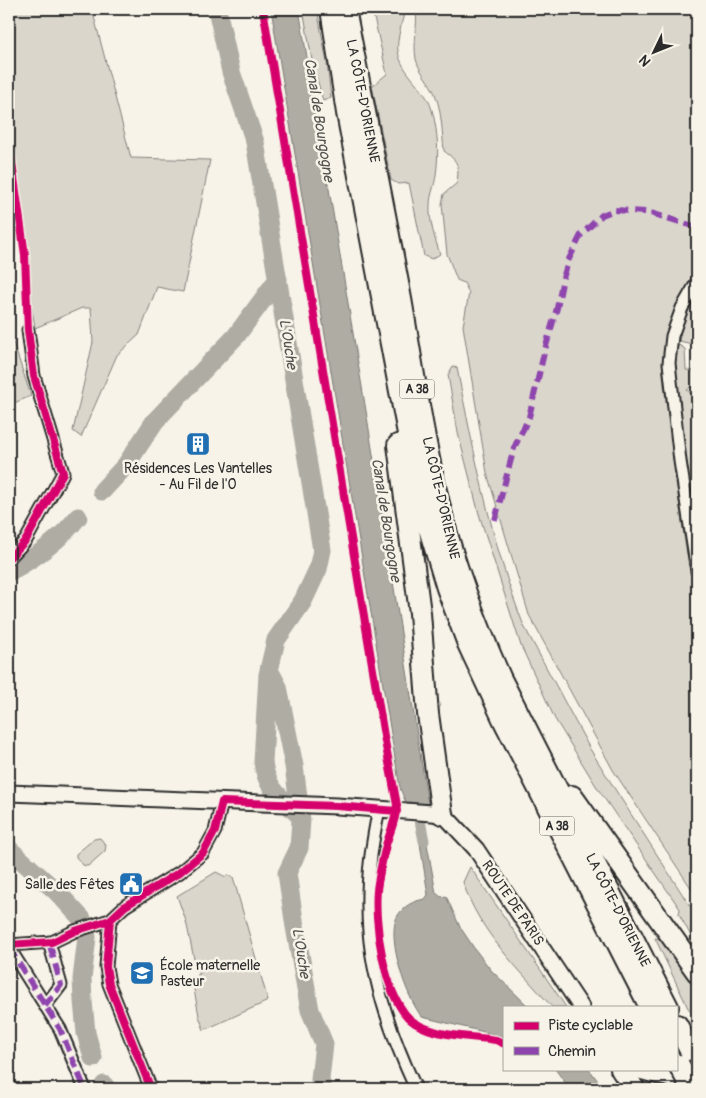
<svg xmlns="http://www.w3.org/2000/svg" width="706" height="1098" font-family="Pangolin,sans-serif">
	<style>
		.green { fill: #dad6cc; stroke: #82807c }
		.water { fill: #afaca4; stroke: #7a7874 }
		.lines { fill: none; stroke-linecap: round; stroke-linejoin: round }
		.canal { stroke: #afaca4; stroke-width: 11 }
		.river { stroke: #afaca4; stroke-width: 19 }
		.minor-casing { stroke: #2b2b2b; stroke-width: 15 }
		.secondary-casing { stroke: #2b2b2b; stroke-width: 19 }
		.motorway-casing { stroke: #2b2b2b; stroke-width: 24 }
		.minor { stroke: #f7f3e8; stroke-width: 11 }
		.secondary { stroke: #f7f3e8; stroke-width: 15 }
		.motorway { stroke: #f7f3e8; stroke-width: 20 }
		.motorway-bridge-casing { stroke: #2b2b2b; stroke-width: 24; stroke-linecap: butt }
		.motorway-bridge { stroke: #f7f3e8; stroke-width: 20 }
		.quiet { stroke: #8e44ad; stroke-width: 6; stroke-dasharray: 12 6; stroke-linecap: butt }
		.cycleway-casing { stroke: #f7f3e8; stroke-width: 11 }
		.cycleway { stroke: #d6006c; stroke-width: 8 }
		.labels { text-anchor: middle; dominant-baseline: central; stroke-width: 5; stroke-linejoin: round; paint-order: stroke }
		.shield { fill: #f7f3e8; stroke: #686764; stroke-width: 1 }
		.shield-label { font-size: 12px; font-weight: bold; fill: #2b2b2b }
		.street-label { font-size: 14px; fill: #2b2b2b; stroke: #f7f3e8 }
		.poi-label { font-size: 14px; fill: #2b2b2b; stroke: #f7f3e8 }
		.water-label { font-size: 15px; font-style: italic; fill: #53524f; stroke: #f7f3e8 }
	</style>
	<rect width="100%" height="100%" fill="#f7f3e8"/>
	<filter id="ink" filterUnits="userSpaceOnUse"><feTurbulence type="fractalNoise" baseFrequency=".02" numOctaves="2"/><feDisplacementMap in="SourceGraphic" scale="10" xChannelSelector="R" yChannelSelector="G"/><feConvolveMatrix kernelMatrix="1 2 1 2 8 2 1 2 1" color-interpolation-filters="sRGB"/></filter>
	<g filter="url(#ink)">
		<path class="green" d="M 9,9 L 92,9 L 131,158 L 210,160 L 183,292 L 157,287 L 139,335 L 117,355 L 81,437 L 73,431 L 93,342 L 91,308 L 82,308 L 35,328 L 9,159 Z
			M 303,9 L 317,9 L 327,63 L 331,98 L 323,101 L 312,60 Z
			M 372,9 L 405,9 C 403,20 396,40 398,51 C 401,74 426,87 432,110 C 438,131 439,154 436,175 C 435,185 430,195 430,205 C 429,222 435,239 440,254 L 432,259 L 424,256 L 409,183 L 398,184 L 391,180 L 372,86 L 387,74 Z
			M 416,9 L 697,9 L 697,272 C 678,299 667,330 663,364 C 662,380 668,411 670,428 C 677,486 683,545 697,601 L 697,897 L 613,770 L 529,615 L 487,473 L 463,326 L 469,293 L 464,283 L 457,280 L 447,254 L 442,204 L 444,194 L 457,183 C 459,165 459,162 444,151 C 442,132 442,112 435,94 C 430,82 419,72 416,59 C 413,42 418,26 416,9 Z
			M 697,293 L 697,316 L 691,320 L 692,328 L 697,334 L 697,345 L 679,341 L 682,325 Z
			M 9,330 L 31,396 L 9,405 Z
			M 679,345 L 685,349 L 686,370 L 694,371 L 697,369 L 697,391 L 690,387 L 687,390 L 697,399 L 697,536 L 673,362 L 675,352 Z
			M 453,366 L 457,368 C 474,453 492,546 524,626 L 590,749 L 618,794 L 697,917 L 697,947 L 679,914 L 680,909 L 598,789 L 555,719 L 521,646 L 479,514 L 458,433 L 448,375 Z
			M 100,838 L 106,845 L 105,851 L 88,866 L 83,865 L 76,857 L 76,854 L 94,839 Z
			M 470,867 L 566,1007 L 552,1007 C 519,969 478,931 463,882 Z
			M 216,872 L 226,877 L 227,875 L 233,877 L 268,1001 L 204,1030 L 199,1016 L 192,979 L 198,977 L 198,974 L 200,974 L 197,959 L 194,959 L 186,921 L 177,896 Z
			M 655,938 L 660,939 L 697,991 L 697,1018 L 688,1008 Z"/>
		<path class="water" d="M 271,9 L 299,9 L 368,423 L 428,804 L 406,803 L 400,788 Z
			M 423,822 L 436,893 L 441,897 L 446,896 L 460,927 L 474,948 L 491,970 L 529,1007 L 505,1007 L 505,1037 L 422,1017 C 407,999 386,939 397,917 C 403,906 413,901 425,899 L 428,895 L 417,824 L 421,825 Z
			M 555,1069 L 589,1069 L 604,1089 L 570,1089 Z"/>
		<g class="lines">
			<path class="canal" d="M 417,805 L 424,841"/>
			<path class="river" d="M 217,9 L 231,72 L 255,142 L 322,550 L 318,569 L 303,601 L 276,640 L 269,670 L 278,687 L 294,766 L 301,820 L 299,848 L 287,873 L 295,927 L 310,1010 L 324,1044 L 320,1079 L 322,1089
				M 102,491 L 126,465 L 155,421 L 236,336 L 278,279
				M 9,572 C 35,558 60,540 78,517
				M 268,674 L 263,762 C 266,788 280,797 298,814
				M 9,849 L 57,892 L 82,919 L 87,937 L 82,979 L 83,1001 L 86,1033 L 93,1058
				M 104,1085 L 107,1089"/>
			<defs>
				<path id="minor" d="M 697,282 L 682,308 L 672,336 L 669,363 L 680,461 L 697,571
					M 9,558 L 26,540 L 63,473 L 34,376 L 28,330
					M 379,809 C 372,842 367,875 368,908 C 368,971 390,1033 416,1089
					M 9,945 L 52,942 L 75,931 L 110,920
					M 9,948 L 60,1029 L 85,1089
					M 45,1006 L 61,985 L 49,942
					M 151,1089 L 109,984 L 106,967 L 110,920 L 125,906 L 180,872 L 203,853 L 215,831 L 222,802"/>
				<path id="secondary" d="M 9,793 L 337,806 L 432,813 L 442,814 L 447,818 L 476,849 L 581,1007
					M 632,1069 L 674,1080"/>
				<path id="motorway" d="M 331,9 L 347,113 L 414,465 L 428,525 L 447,588 L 468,644 L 504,721 L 650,1007
					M 345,9 C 364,105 383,202 401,299 C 414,372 424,447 443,519 C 457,574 478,627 501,679 L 668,1007
					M 398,445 L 420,613 L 428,714 L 442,814
					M 572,796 L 697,972
					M 677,1025 L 697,1064
					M 621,1069 L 634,1089"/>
			</defs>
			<use href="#minor" class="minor-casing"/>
			<use href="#secondary" class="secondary-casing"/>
			<use href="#motorway" class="motorway-casing"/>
			<use href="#minor" class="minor"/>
			<use href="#secondary" class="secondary"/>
			<use href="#motorway" class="motorway"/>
			<defs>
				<path id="motorway-bridge" d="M 679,1065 L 692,1089"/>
			</defs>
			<use href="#motorway-bridge" class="motorway-bridge-casing"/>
			<use href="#motorway-bridge" class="motorway-bridge"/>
			<path class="quiet" d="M 495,520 L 514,448 L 529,417 L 544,353 L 557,308 L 563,278 L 569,259 L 581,235 L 602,215 L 615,210 L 647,212 L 697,227
				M 9,948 L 60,1029 L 85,1089
				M 45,1006 L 61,985 L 49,942"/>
			<defs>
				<path id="cycleway" d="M 263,9 L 384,736 L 397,805 C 396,820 390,832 386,845 C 383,858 380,870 378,883 C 372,916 384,1004 415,1023 C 438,1037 470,1036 496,1040 L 505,1044
					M 9,142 L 25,255 L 28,330 L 34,376 L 63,473 L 26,540 L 9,558
					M 9,945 L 52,942 L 75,931 L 110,920
					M 151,1089 L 109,984 L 106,967 L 110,920 L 125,906 L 180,872 L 203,853 L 215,831 L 222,802 L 337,806 L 397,811"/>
			</defs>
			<use href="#cycleway" class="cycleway-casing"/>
			<use href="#cycleway" class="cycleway"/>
		</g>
	</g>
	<defs>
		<symbol id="building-square" viewBox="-11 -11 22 22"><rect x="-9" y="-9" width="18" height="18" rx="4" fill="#1f6fb2" stroke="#f7f3e8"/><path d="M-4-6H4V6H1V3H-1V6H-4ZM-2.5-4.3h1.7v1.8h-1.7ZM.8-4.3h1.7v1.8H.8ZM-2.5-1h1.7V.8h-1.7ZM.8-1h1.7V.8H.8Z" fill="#fff"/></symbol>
		<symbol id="civic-square" viewBox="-11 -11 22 22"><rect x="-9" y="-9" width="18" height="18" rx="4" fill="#1f6fb2" stroke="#f7f3e8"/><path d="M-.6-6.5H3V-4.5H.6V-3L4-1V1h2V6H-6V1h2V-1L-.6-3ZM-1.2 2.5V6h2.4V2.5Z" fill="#fff"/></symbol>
		<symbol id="school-square" viewBox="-11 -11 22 22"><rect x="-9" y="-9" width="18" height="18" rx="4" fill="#1f6fb2" stroke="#f7f3e8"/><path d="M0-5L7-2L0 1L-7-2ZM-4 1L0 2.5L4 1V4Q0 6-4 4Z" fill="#fff"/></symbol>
	</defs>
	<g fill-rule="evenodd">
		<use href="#building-square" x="184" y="430" width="28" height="28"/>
		<use href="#civic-square" x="117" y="870" width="28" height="28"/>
		<use href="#school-square" x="128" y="959" width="28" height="28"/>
	</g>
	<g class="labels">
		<g class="shield">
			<rect x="399.5" y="379.5" width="35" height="19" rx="4"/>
			<rect x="539.5" y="816.5" width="35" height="19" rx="4"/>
		</g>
		<g class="shield-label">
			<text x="417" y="389">A 38</text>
			<text x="557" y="826">A 38</text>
		</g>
		<g class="street-label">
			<text transform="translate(363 101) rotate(79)">LA CÔTE-D'ORIENNE</text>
			<text transform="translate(441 498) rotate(77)">LA CÔTE-D'ORIENNE</text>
			<text transform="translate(513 903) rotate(56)">ROUTE DE PARIS</text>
			<text transform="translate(618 910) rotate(63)">LA CÔTE-D'ORIENNE</text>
		</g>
		<g class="poi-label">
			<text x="198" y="468">Résidences Les Vantelles<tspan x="198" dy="16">- Au Fil de l'O</tspan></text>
			<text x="114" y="884" text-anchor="end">Salle des Fêtes</text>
			<text x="160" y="965" text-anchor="start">École maternelle<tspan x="160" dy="16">Pasteur</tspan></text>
		</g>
		<g class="water-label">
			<text transform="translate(319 120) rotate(81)">Canal de Bourgogne</text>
			<text transform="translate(288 344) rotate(81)">L'Ouche</text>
			<text transform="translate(386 520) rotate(81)">Canal de Bourgogne</text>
			<text transform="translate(301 953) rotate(81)">L'Ouche</text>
		</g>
	</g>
	<rect width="706" height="1098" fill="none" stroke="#f7f3e8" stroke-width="30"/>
	<rect x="15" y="15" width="676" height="1068" fill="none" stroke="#2b2b2b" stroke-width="2" filter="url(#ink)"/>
	<rect x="503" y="1006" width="175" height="65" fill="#f7f3e8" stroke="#a5a39c"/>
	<rect x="514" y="1022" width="25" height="8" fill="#d6006c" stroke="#a5a39c"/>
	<text x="548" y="1030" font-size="15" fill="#2b2b2b">Piste cyclable</text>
	<rect x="514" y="1047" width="25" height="8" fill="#8e44ad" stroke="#a5a39c"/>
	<text x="548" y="1056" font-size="15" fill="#2b2b2b">Chemin</text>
	<g transform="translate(654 52) rotate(227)" stroke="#f7f3e8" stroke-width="4" paint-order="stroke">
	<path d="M0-4L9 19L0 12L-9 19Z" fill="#2b2b2b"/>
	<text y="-8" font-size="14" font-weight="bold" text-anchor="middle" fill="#2b2b2b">N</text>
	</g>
</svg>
